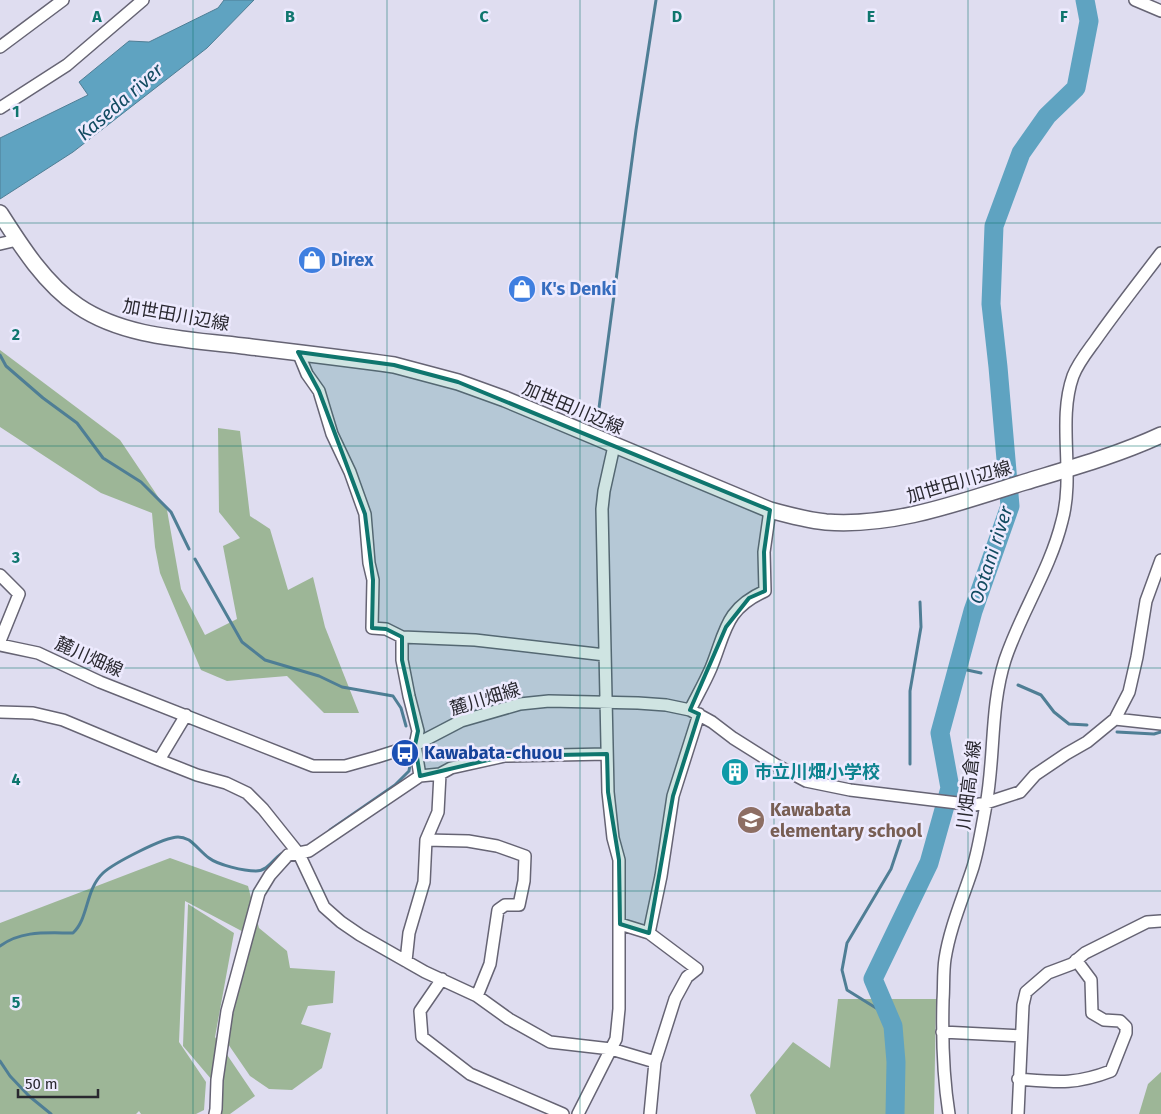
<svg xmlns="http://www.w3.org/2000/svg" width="1161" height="1114" font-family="'Fira Sans','Noto Sans JP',sans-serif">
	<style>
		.green { fill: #9db697 }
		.water { fill: #5fa3c1; stroke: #4f7e95 }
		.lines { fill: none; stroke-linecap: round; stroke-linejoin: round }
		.stream { stroke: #4f7e95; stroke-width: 3 }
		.river { stroke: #5fa3c1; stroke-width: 19 }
		.minor-casing { stroke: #666474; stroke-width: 14 }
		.major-casing { stroke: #666474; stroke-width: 18 }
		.minor { stroke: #fff; stroke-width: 11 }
		.major { stroke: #fff; stroke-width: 15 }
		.marked { fill: #0f766e; fill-opacity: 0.2; stroke: #0f766e; stroke-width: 4; stroke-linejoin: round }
		.grid { fill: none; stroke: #0f766e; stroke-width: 1; stroke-opacity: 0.55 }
		.labels { text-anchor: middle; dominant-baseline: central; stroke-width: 5; stroke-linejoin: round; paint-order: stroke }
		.shop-label { font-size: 18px; font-weight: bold; fill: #366cbe; stroke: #edeafe; text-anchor: start }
		.street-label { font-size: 18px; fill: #29282f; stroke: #edeafe }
		.transit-label { font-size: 18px; font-weight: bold; fill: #164399; stroke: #edeafe; text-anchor: start }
		.culture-label { font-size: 18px; font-weight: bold; fill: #0d838f; stroke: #edeafe; text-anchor: start }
		.education-label { font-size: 18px; font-weight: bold; fill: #785e54; stroke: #edeafe; text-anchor: start }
		.water-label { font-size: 19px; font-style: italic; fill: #124b61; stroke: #edeafe }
		.grid-label { font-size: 16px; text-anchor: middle; font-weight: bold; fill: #0f766e; stroke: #edeafe; stroke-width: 5; stroke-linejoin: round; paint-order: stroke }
	</style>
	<rect width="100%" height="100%" fill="#dfddf0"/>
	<path class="green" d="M 0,350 L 120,440 L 167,510 L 181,589 L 205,635 L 237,619 L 223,546 L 240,538 L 219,512 L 218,428 L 240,431 L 250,516 L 270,529 L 288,590 L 313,577 L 325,627 L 359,713 L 324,713 L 287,676 L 227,681 L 201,670 L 160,573 L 155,547 L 152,513 L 101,493 L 0,427 Z
		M 170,858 L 248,886 L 259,928 L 287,951 L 290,968 L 335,971 L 333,1003 L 308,1006 L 301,1024 L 331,1033 L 322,1068 L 292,1090 L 269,1089 L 250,1076 L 226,1041 L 253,937 L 185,901 L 179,1042 L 206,1082 L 204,1110 L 196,1114 L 141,1114 L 139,1111 L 136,1114 L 0,1114 L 0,923 Z
		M 188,904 L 234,933 L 215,1037 L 255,1096 L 230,1114 L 222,1114 L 223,1093 L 183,1046 Z
		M 838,999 L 936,999 L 934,1114 L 756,1114 L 750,1095 L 793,1042 L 830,1068 Z
		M 1161,1072 L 1161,1114 L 1139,1114 L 1148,1084 Z"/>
	<path class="water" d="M 224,0 L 254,0 L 207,48 L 73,152 L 0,199 L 0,138 L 88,95 L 79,82 L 129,41 L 149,42 L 218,8 Z"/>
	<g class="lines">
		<path class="stream" d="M 0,355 L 6,366 L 43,398 L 77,423 L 103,458 L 141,482 L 171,512 L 189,549
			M 597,423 L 636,130 L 656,0
			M 195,559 L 242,642 L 265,660 L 319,676 L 342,687 L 393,696 L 401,708 L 406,726
			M 958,668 L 981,673
			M 1018,685 L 1041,695 L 1054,712 L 1069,724 L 1087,725
			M 1117,732 L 1154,734 L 1161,732
			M 910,764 L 910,691 L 921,627 L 920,602
			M 330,830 L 395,785 L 409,771 L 411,759
			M 0,946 C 22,930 47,933 73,933 C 89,918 85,890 103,873 C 114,863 164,837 178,837 C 181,837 187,839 189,840 C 196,845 202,853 209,858 C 218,865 244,871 256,871 C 270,871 275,854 287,851
			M 889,1016 L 847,990 L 842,970 L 847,943 L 891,869 L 904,830
			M 0,1061 L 10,1076 L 29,1096 L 51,1114"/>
		<path class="river" d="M 895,1114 L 896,1062 L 893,1026 L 873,979 L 929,863 L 950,788 L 940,733 L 973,611 L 1010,506 L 998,367 L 991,304 L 994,226 L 1021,153 L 1047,116 L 1076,88 L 1089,21 L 1085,0"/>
		<defs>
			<path id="minor" d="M 1135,0 L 1161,11
				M 0,47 L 63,0
				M 0,108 L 67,65 L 143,0
				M 0,244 L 17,240
				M 298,352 L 307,374 L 319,391 L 332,434 L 350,472 L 365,514 L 369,563 L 373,580 L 372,628 L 386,629 L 402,637 L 402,660 L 409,696 L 418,731 L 415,745 L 420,776
				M 0,575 L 19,594 L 0,641
				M 402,637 L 475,640 L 605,655
				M 0,645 L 38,653 L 100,682 L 313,766 L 345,766 L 377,757 L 415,745 L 461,721 L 520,704 L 549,701 L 638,703 L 666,705 L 690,710 L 712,722 L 733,738 L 776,765 L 806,781 L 850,790 L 974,805 L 986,803 L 1020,792 L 1035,775 L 1066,754 L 1087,742 L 1115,719 L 1129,692 L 1137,657 L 1146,601 L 1161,560
				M 690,710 C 697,696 705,682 711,668 C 726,631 725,609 765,591 L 764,552 L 770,510
				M 0,712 L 33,713 L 63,720 L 159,760 L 197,775 L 226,783 L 247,793 L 263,809 L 299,854 L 324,907 L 341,922 L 360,935 L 425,972 L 477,996 L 509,1019 L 550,1042 L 611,1049 L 655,1062
				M 1115,719 L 1161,724
				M 159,760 L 186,715
				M 426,840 L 468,841 L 497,846 L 525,856 L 524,881 L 519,905 L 505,905 L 498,910 L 490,964 L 477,996
				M 620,924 L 649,933 L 697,969 L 687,977 L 675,999 L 655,1062 L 650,1114
				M 649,933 L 661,876 L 673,796 L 699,714
				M 406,961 L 409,933 L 424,882 L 426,840 L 438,812 L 440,774
				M 442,979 L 420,1011 L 422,1037 L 470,1074 L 563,1114
				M 942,1032 L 1021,1036
				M 1018,1079 C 1056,1082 1075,1085 1111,1071 L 1126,1033 L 1126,1027 L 1120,1021 L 1104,1020 L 1092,1013 L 1091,980 L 1076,960
				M 215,1114 L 216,1109 L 217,1080 L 227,1011 L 259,893 L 270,875 L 288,855 L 309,851 L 420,776 L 440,774 L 451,768 L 505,756 L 607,754
				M 578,1114 L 616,1039 L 619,1009 L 619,860 L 613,838 L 608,792 L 602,509 L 604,491 L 614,446
				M 949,1114 C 943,1076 942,1038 943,1000 C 944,987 943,972 945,959 C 950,927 963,898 973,867 C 979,847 982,826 986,805 C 995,757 990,707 1005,660 C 1021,612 1050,570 1062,521 C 1075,474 1057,421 1073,376 C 1078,363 1087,352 1095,341 C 1116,311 1139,282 1161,253
				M 1018,1114 L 1023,1005 L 1026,992 L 1048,973 L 1072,964 L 1085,953 L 1147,922 L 1161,921"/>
			<path id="major" d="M 0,213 C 21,246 45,284 78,306 C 125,338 188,339 243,346 C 293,352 344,358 394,365 L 458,382 L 505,399 L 770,510 C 788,515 807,520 826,522 C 895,527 960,502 1025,482 C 1071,468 1118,455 1161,435"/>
		</defs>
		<use href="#minor" class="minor-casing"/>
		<use href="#major" class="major-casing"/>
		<use href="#minor" class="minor"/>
		<use href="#major" class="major"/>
	</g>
	<path class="marked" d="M 298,352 L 394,365 L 458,382 L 770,510 L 764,552 L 765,591 L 749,598 L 726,627 L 690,710 L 699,714 L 673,796 L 649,933 L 620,924 L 619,860 L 608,792 L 607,754 L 505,756 L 420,776 L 415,745 L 418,731 L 402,660 L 402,637 L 386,629 L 372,628 L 373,580 L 365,514 L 319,391 Z"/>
	<path class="grid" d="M 193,0 L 193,1114M 387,0 L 387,1114M 580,0 L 580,1114M 774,0 L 774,1114M 968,0 L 968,1114M 0,223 L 1161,223M 0,446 L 1161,446M 0,668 L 1161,668M 0,891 L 1161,891"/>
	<defs>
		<symbol id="shop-disc" viewBox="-11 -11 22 22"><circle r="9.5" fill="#3f7fe0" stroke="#edeafe"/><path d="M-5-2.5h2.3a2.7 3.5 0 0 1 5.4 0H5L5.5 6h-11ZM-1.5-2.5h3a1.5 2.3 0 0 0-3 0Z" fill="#fff"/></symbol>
		<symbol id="bus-disc" viewBox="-11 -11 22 22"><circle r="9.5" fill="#1a4fb4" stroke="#edeafe"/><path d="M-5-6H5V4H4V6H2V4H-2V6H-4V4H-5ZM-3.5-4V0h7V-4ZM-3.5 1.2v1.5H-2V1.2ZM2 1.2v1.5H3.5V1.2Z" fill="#fff"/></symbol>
		<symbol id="building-disc" viewBox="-11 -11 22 22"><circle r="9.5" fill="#0f9aa8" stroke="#edeafe"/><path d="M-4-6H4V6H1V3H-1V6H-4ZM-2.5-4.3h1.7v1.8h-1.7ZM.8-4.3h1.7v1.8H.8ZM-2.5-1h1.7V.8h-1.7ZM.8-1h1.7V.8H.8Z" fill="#fff"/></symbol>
		<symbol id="school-disc" viewBox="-11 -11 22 22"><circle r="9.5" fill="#8d6e63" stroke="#edeafe"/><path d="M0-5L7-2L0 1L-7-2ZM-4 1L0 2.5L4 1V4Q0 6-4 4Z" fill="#fff"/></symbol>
	</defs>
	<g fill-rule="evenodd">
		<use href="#shop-disc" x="296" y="244" width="32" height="32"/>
		<use href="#shop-disc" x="506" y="273" width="32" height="32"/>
		<use href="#bus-disc" x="389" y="737" width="32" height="32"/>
		<use href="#building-disc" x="719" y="756" width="32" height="32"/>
		<use href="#school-disc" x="735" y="804" width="32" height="32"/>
	</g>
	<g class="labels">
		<g class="shop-label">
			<text x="331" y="260">Direx</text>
			<text x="541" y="289">K's Denki</text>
		</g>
		<g class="street-label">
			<text transform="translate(176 315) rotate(10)">加世田川辺線</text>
			<text transform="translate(573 408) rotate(23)">加世田川辺線</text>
			<text transform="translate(959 482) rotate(-16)">加世田川辺線</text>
			<text transform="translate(89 657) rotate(24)">麓川畑線</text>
			<text transform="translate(485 699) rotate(-17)">麓川畑線</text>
			<text transform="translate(969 785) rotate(-83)">川畑高倉線</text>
		</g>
		<g class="transit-label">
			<text x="424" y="753">Kawabata-chuou</text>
		</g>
		<g class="culture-label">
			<text x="754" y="772">市立川畑小学校</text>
		</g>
		<g class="education-label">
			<text x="770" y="810">Kawabata<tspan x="770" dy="21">elementary school</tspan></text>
		</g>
		<g class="water-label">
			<text transform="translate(120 102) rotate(-41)">Kaseda river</text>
			<text transform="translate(991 555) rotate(-72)">Ootani river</text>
		</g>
	</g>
	<g class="grid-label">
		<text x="97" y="22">A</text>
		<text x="290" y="22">B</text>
		<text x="484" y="22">C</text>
		<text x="677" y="22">D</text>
		<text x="871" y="22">E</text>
		<text x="1064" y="22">F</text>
		<text x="16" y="117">1</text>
		<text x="16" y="340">2</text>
		<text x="16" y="563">3</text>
		<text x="16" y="785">4</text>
		<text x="16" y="1008">5</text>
	</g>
	<path d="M18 1089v8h80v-8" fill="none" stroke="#29282f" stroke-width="2.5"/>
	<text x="25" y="1089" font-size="15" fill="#29282f" stroke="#edeafe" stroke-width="4" paint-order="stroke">50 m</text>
</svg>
